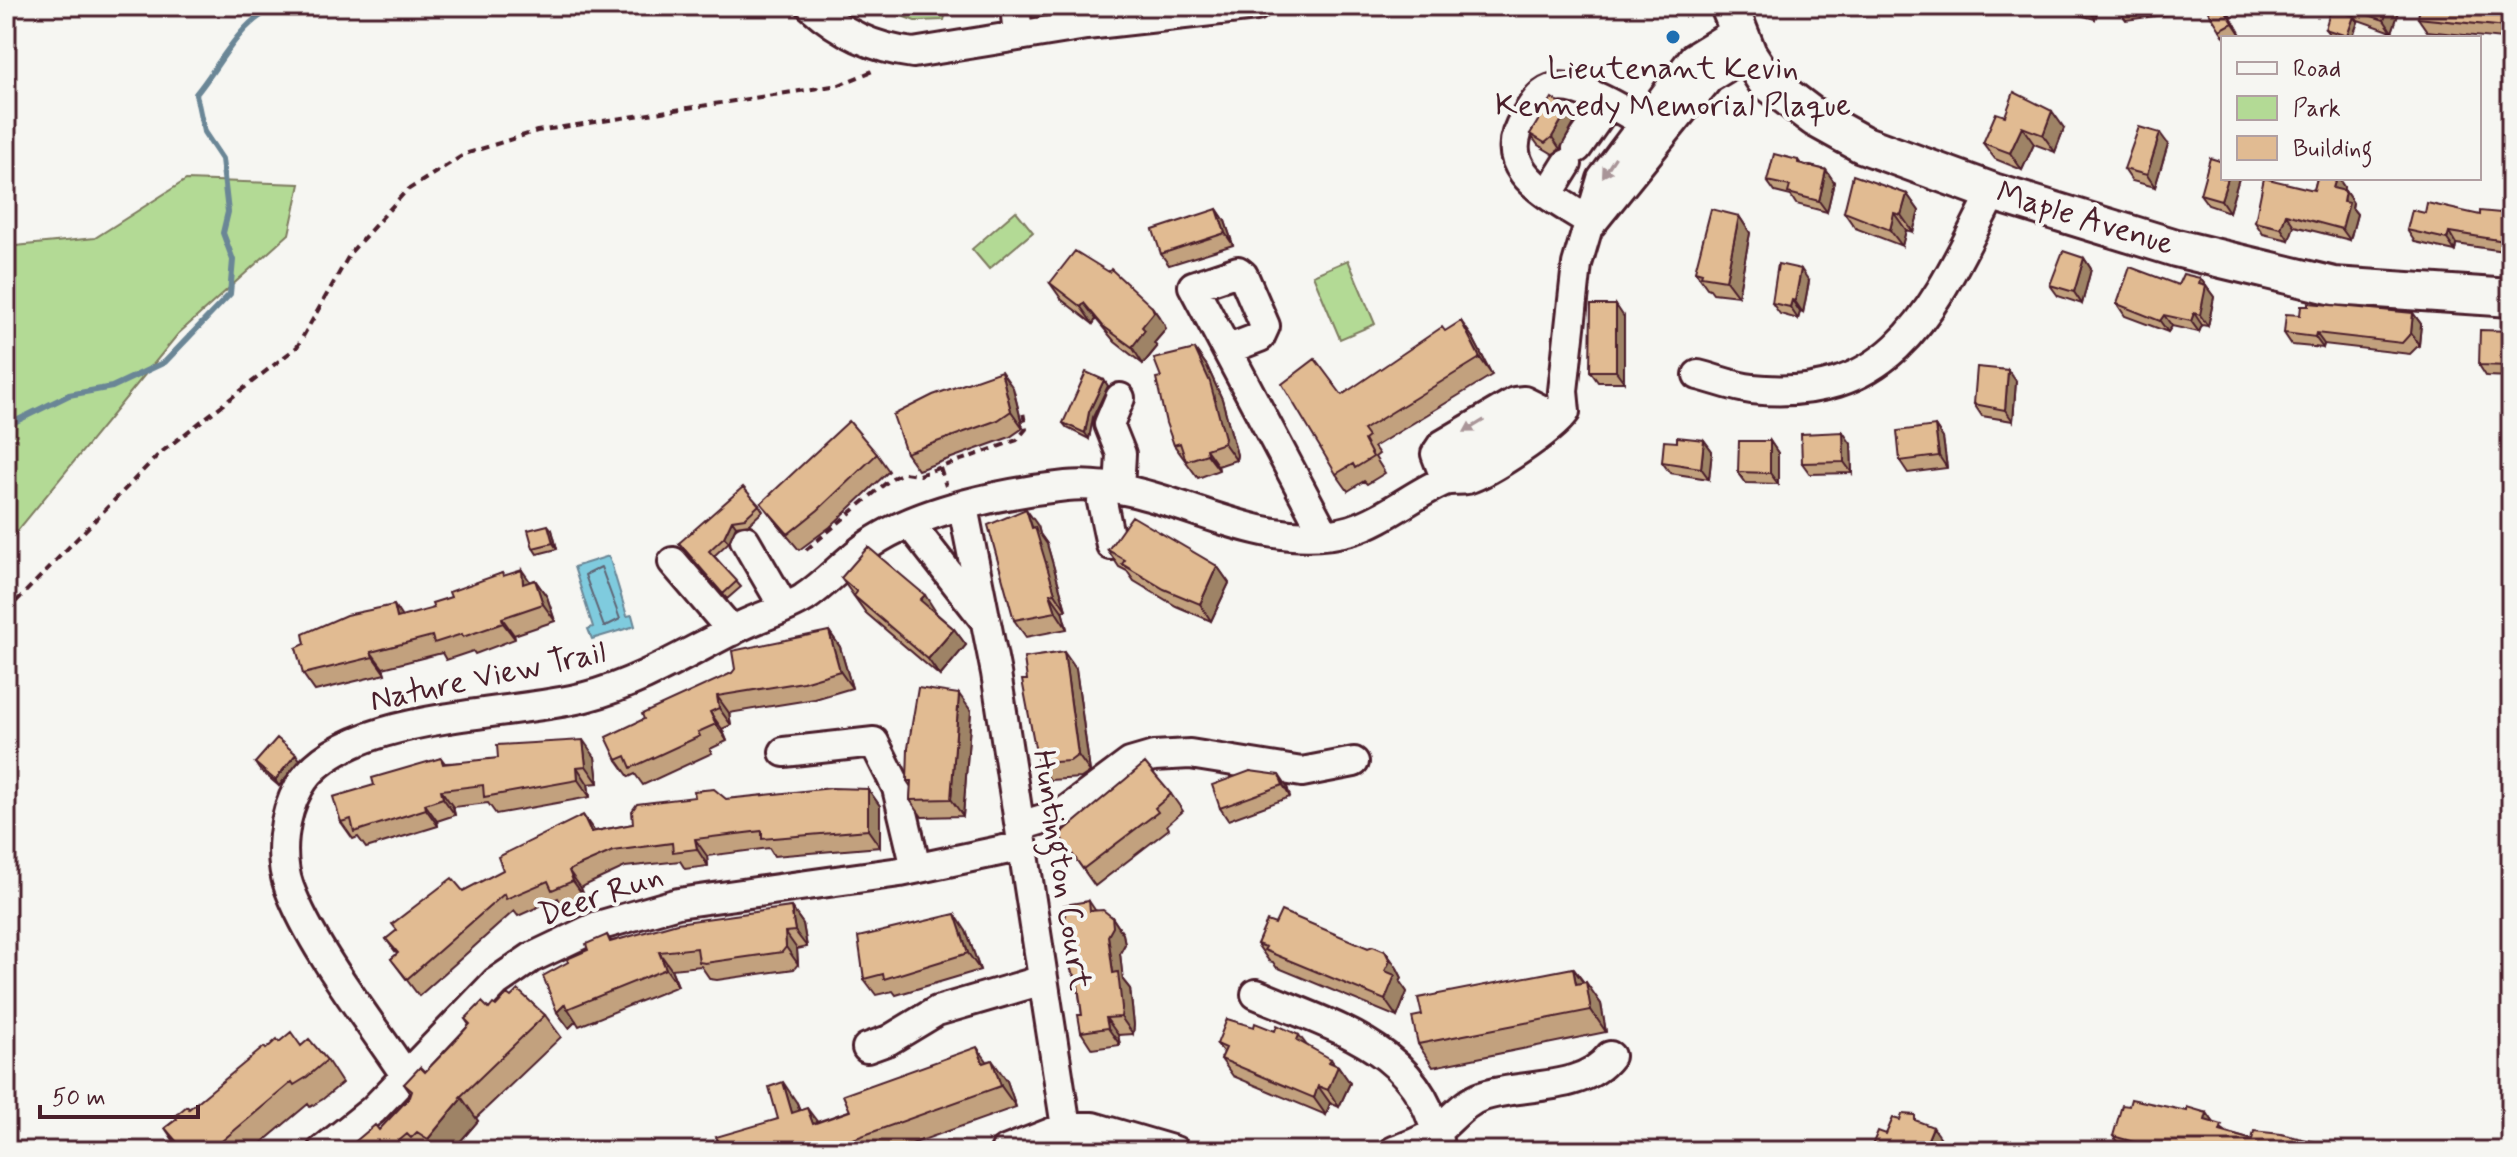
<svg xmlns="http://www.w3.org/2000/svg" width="2517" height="1157" font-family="Mynerve,sans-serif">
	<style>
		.green { fill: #b3da95; stroke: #7e7c60; stroke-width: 2 }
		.water { fill: #7fcbde; stroke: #6a8696; stroke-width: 2 }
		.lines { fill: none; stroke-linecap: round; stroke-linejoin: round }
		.shore { stroke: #5f6473; stroke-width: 2 }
		.stream { stroke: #6a8696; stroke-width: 6 }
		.minor-casing { stroke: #4a1f2b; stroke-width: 34 }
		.major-casing { stroke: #4a1f2b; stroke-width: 42 }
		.path { stroke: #4a1f2b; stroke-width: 4; stroke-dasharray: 8 6; stroke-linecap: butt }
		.minor { stroke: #f6f6f2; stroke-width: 28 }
		.major { stroke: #f6f6f2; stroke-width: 36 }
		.wall { fill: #c2a17e; stroke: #4a1f2b; stroke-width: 2 }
		.shaded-wall { fill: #9e8366; stroke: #4a1f2b; stroke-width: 2 }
		.building { fill: #e1bb92; stroke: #4a1f2b; stroke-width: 2 }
		.oneway { fill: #a99598 }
		.poi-dot { fill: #1f6fb2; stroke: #f6f6f2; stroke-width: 3 }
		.labels { text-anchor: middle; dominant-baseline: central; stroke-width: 8; stroke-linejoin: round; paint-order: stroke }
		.poi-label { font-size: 32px; fill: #4a1f2b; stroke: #f6f6f2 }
		.street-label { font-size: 32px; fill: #4a1f2b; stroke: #f6f6f2 }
	</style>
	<rect width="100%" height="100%" fill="#f6f6f2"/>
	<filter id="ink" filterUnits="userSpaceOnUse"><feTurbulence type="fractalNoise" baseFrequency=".0125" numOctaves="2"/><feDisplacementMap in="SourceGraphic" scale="16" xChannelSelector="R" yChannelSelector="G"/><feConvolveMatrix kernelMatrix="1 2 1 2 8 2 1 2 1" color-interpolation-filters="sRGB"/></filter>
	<g filter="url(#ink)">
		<path class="green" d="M 875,6 L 948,6 L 944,20 L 915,21 Z
			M 186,180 L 300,184 L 289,234 L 178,334 L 6,545 L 6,247 L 95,238 Z
			M 1016,211 L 1033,232 L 989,269 L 972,249 Z
			M 1348,260 L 1375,324 L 1340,339 L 1313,275 Z"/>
		<path class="water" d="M 609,556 L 627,616 L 632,615 L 635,626 L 592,639 L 588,629 L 593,627 L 574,567 Z"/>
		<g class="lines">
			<path class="shore" d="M 601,567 L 620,619 L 604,627 L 585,575 Z"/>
			<path class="stream" d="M 6,426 L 69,395 L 112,387 L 165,362 L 230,294 L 233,260 L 223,233 L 228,212 L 222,159 L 204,132 L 196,94 C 221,64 244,13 282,6"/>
			<defs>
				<path id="minor" d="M 811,6 C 841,33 873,48 913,53 L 1086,25 L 1256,6
					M 1015,6 L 1018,35
					M 1577,148 L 1608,104
					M 1549,193 L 1567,164
					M 1595,219 L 1709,78 L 1748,54
					M 1592,223 C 1552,196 1490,172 1525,117 C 1533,105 1540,91 1555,88 C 1583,82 1636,119 1661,133
					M 1229,349 L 1260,337 L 1265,326 L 1243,275 L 1238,271 L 1193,286 L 1324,533
					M 1698,375 C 1715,379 1734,387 1752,389 C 1899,404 1936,301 1993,192
					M 1446,480 L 1436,454 L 1442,445 L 1515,402 L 1524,401 L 1540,409
					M 1446,480 L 1457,461 L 1534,416
					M 1106,487 L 1102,502 L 1111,545
					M 1119,489 L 1121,454 L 1109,424 L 1120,398
					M 963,507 L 996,673 L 1066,1127
					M 910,524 L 984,619
					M 745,540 L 784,607
					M 673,562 L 732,631
					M 784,752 L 874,742 L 897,788 L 916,868
					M 1020,826 L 1063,813 L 1130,763 L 1154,756 L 1190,754 L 1302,772 L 1354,762
					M 1256,994 C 1338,1029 1425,1049 1440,1151
					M 867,1048 L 889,1040 L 937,1011 L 1043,980
					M 406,1076 C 369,1020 312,949 289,887 C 278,856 283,815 299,787 C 341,712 509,717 585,697 C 642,682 690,651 741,626 C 761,616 785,610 804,598 C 828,582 846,560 870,544 C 919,510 1008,492 1066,486 C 1164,477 1252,558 1351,530 C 1384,520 1411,496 1442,482 C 1450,478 1458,481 1467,479 C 1490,472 1551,431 1565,412 L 1563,391 L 1577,264 L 1602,179 L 1693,58 L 1737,31
					M 322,1151 L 373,1110 L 496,982 L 531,958 L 598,926 L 678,903 L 900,872 L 1023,846
					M 1005,1151 L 1066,1127 L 1093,1127 L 1175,1151
					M 1394,1151 C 1408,1146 1426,1140 1438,1130 C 1453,1118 1464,1102 1483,1096 C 1522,1083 1583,1092 1610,1056"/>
				<path id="major" d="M 1729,6 L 1748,54 L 1765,80 L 1815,118 L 1862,144 L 1993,192 L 2176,248 L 2334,286 L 2511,298"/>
			</defs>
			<use href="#minor" class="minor-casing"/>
			<use href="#major" class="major-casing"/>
			<path class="path" d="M 940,468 L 946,486
				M 806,550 L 892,478 L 904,473 L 919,475 L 1017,440 L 1026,429 L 1023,412
				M 6,612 L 159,454 L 297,347 L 351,252 L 406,191 L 465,154 L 537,131 L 839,85 L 875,70"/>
			<use href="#minor" class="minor"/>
			<use href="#major" class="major"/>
		</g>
		<path class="wall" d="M 2011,6 L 2030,6 L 2028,10 Z
			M 2045,6 L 2099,6 L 2095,19 Z
			M 2118,6 L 2171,6 L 2172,14 L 2126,20 L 2118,9 Z
			M 2225,6 L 2241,35 L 2235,38 L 2225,38 L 2220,30 Z
			M 2351,6 L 2401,6 L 2392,32 L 2358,20 L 2350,9 Z
			M 2511,6 L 2511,40 L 2427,31 L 2418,18 Z
			M 2358,22 L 2352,38 L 2340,38 L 2329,34 L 2325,29 Z
			M 1568,109 L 1576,120 L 1560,149 L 1553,154 L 1538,145 L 1530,134 Z
			M 2005,116 L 2064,128 L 2055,152 L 2034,144 L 2022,170 L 1995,159 L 1983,143 Z
			M 2168,144 L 2155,187 L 2132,181 L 2124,169 Z
			M 1798,160 L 1801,164 L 1826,170 L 1834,182 L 1827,212 L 1796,204 L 1791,196 L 1775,192 L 1767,181 Z
			M 2223,178 L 2239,178 L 2229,212 L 2208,205 L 2200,194 Z
			M 2317,178 L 2338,178 L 2344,187 L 2343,191 L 2345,191 L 2353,203 L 2352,208 L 2357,214 L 2350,240 L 2294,226 L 2289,240 L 2263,234 L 2255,222 L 2314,190 Z
			M 1907,194 L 1919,211 L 1913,232 L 1906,230 L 1902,246 L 1855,228 L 1844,212 Z
			M 1217,209 L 1225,221 L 1233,245 L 1169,265 L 1161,254 Z
			M 2425,213 L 2480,215 L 2511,214 L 2511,252 L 2456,244 L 2455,251 L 2415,242 L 2407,230 Z
			M 1739,216 L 1750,233 L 1738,296 L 1713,293 L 1710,289 L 1707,288 L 1695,271 Z
			M 2084,258 L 2091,269 L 2082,304 L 2058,296 L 2050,285 Z
			M 2200,278 L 2214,297 L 2208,326 L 2202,325 L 2199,332 L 2172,326 L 2168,332 L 2125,316 L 2117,304 Z
			M 1809,281 L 1803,313 L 1800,312 L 1798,319 L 1780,314 L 1772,303 Z
			M 1050,283 L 1152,307 L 1164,324 L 1166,329 L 1154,343 L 1157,347 L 1143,364 L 1115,342 L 1096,319 L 1093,324 L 1062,300 Z
			M 2413,313 L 2421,324 L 2419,345 L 2410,354 L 2324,344 L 2323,348 L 2292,345 L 2284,333 L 2300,315 Z
			M 1624,317 L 1624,382 L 1598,382 L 1590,371 Z
			M 1445,331 L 1473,338 L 1492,375 L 1374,447 L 1379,454 L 1375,457 L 1385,473 L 1367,484 L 1364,481 L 1348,491 L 1336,474 L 1342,395 Z
			M 2511,331 L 2511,377 L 2486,376 L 2479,365 Z
			M 1195,349 L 1207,366 L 1222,399 L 1237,455 L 1236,460 L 1218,466 L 1219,470 L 1198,478 L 1174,445 L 1161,377 Z
			M 1104,380 L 1108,386 L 1093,417 L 1089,439 L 1067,428 L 1063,423 Z
			M 2016,381 L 2013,421 L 1982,416 L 1974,404 Z
			M 1013,388 L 1023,428 L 1010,437 L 918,470 L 906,453 Z
			M 1935,426 L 1943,438 L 1947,468 L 1908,473 L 1900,461 Z
			M 1704,440 L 1712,451 L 1709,479 L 1670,473 L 1662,462 L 1677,442 Z
			M 1770,441 L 1778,453 L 1778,484 L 1746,483 L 1738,472 Z
			M 1851,444 L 1852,473 L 1810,474 L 1802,463 Z
			M 877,454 L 889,471 L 830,527 L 799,550 L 773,519 L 761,503 Z
			M 759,505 L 763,511 L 749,524 L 736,526 L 729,542 L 714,556 L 741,587 L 727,599 L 679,543 Z
			M 1038,526 L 1040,534 L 1047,544 L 1066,610 L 1062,611 L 1067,629 L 1026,637 L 1014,620 Z
			M 552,530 L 557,549 L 537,554 L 533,548 Z
			M 1108,550 L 1217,566 L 1229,583 L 1211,621 L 1176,606 L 1134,581 L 1127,571 L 1119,567 Z
			M 502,573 L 504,576 L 530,582 L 535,580 L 547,597 L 555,621 L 514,635 L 515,639 L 475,654 L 473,651 L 446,660 L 442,653 L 383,668 L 385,674 L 315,691 L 303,674 L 434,608 L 451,597 Z
			M 841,578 L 936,612 L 936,613 L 954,629 L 966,645 L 940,676 L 866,613 Z
			M 829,631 L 840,647 L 852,688 L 815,699 L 729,713 L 731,725 L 722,729 L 727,741 L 710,749 L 712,753 L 643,785 L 635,774 L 629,777 L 617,760 L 644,719 L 732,673 Z
			M 1076,669 L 1090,772 L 1081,778 L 1050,780 L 1038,763 Z
			M 971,711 L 963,816 L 922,817 L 910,800 L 911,787 L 907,781 Z
			M 595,757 L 598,783 L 588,784 L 590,797 L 496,814 L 488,803 L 453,807 L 455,815 L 437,821 L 438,826 L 366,848 L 358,837 L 353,839 L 341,822 L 374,785 L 441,758 L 445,763 Z
			M 300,760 L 279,786 L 259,769 L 255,763 Z
			M 1250,771 L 1287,787 L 1290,797 L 1228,820 L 1220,808 Z
			M 868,789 L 880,806 L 880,847 L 774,856 L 769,848 L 707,856 L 708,866 L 685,869 L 680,861 L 625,867 L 586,885 L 581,888 L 585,898 L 563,907 L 558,898 L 518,916 L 514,911 L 419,996 L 391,959 L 397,954 L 386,939 L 463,891 L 595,831 L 633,824 L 726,799 Z
			M 1171,794 L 1183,811 L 1167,825 L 1169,829 L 1095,886 L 1059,835 Z
			M 1089,901 L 1095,910 L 1112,917 L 1123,934 L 1125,944 L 1120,953 L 1122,975 L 1123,980 L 1130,989 L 1134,1025 L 1133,1034 L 1118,1035 L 1120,1045 L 1092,1049 L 1081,1032 L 1082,1015 L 1077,980 L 1071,970 Z
			M 791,907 L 803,924 L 807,947 L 797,949 L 798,964 L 794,969 L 717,980 L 710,979 L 701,966 L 671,969 L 678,986 L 579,1026 L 576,1021 L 569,1028 L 557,1012 L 588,950 L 607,935 L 611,941 Z
			M 1275,924 L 1368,948 L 1385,951 L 1397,968 L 1402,978 L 1400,982 L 1407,992 L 1397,1017 L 1276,967 L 1273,962 L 1269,961 L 1257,944 Z
			M 966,931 L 980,970 L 896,995 L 893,991 L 876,995 L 864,979 Z
			M 1573,968 L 1601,1004 L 1606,1032 L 1433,1067 L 1418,1044 L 1422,1015 Z
			M 511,997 L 545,1015 L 561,1037 L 476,1118 L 478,1121 L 452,1151 L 344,1151 L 379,1130 L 410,1097 L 411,1094 L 404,1084 L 425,1072 L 469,1025 L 465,1019 L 496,1006 Z
			M 279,1042 L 301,1046 L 327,1060 L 342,1083 L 323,1099 L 310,1107 L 308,1104 L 252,1151 L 170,1151 L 175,1143 L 165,1128 L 266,1049 Z
			M 1217,1044 L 1306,1045 L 1338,1066 L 1350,1083 L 1339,1107 L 1330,1103 L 1326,1115 L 1233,1076 L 1221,1059 L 1224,1053 Z
			M 988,1062 L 1007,1081 L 1016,1107 L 892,1151 L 706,1151 L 778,1119 L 797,1103 L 800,1110 L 817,1122 Z
			M 2187,1111 L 2207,1113 L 2214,1123 L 2228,1133 L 2252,1140 L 2333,1146 L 2336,1151 L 2124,1151 L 2113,1136 Z"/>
		<path class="shaded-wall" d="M 2088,6 L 2099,6 L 2095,19 L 2087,7 Z
			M 2223,6 L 2225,6 L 2241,35 L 2233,23 Z
			M 2389,6 L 2401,6 L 2392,32 L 2384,20 Z
			M 2354,16 L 2358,22 L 2352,38 L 2349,38 L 2347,36 Z
			M 1568,109 L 1576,120 L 1560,149 L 1552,137 Z
			M 2052,111 L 2064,128 L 2055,152 L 2043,135 Z
			M 2022,127 L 2034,144 L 2022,170 L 2010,153 Z
			M 2160,133 L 2168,144 L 2155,187 L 2147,175 Z
			M 1826,170 L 1834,182 L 1827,212 L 1819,201 Z
			M 2228,178 L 2239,178 L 2229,212 L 2221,200 Z
			M 2336,178 L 2338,178 L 2344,187 L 2341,200 L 2333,188 Z
			M 2345,191 L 2353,203 L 2352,208 L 2357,214 L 2350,240 L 2342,229 L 2343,202 Z
			M 1907,194 L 1919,211 L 1913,232 L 1901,215 Z
			M 1217,209 L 1225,221 L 1233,245 L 1225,233 Z
			M 1894,213 L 1906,230 L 1902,246 L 1890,230 Z
			M 2286,214 L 2294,226 L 2289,240 L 2281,228 Z
			M 1739,216 L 1750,233 L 1738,296 L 1726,280 Z
			M 2449,232 L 2456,244 L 2455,251 L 2447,239 Z
			M 2084,258 L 2091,269 L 2082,304 L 2074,292 Z
			M 1801,269 L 1809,281 L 1803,313 L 1795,301 Z
			M 2200,278 L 2214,297 L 2208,326 L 2200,315 L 2199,284 Z
			M 1792,300 L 1800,312 L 1798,319 L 1790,307 Z
			M 1084,303 L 1096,319 L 1093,324 L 1081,307 Z
			M 1616,305 L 1624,317 L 1624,382 L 1616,371 Z
			M 1152,307 L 1164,324 L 1166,329 L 1154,343 L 1157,347 L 1143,364 L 1132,347 Z
			M 2194,313 L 2202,325 L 2199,332 L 2191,321 Z
			M 2413,313 L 2421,324 L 2419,345 L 2411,333 Z
			M 2164,315 L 2172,326 L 2168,332 L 2160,321 Z
			M 1461,321 L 1473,338 L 1492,375 L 1480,358 Z
			M 2316,333 L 2324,344 L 2323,348 L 2315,337 Z
			M 1195,349 L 1207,366 L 1222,399 L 1237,455 L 1236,460 L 1224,443 Z
			M 2008,370 L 2016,381 L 2013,421 L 2005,410 Z
			M 1001,371 L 1013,388 L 1023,428 L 1011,411 Z
			M 1104,380 L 1108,386 L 1093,417 L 1089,439 L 1085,433 L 1089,412 Z
			M 1935,426 L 1943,438 L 1947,468 L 1939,456 Z
			M 1843,432 L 1851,444 L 1852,473 L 1844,462 Z
			M 1704,440 L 1712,451 L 1709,479 L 1701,468 Z
			M 1770,441 L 1778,453 L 1778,484 L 1770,473 Z
			M 1206,449 L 1218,466 L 1219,470 L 1207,454 Z
			M 1026,509 L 1038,526 L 1040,534 L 1047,544 L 1066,610 L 1055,593 Z
			M 732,520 L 736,526 L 729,542 L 724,537 Z
			M 548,525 L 552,530 L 557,549 L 553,543 Z
			M 1217,566 L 1229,583 L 1211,621 L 1200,604 Z
			M 522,570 L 534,587 L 523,584 Z
			M 535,580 L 547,597 L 555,621 L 543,604 Z
			M 1050,594 L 1062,611 L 1067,629 L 1056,612 Z
			M 925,595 L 936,612 L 932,616 L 920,600 Z
			M 394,605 L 405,622 L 397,618 Z
			M 502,618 L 514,635 L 515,639 L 503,623 Z
			M 954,629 L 966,645 L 940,676 L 928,659 Z
			M 829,631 L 840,647 L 852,688 L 840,671 Z
			M 371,652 L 383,668 L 385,674 L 373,657 Z
			M 1064,652 L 1076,669 L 1090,772 L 1078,755 Z
			M 959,694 L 971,711 L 963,816 L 951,799 Z
			M 717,696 L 729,713 L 731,725 L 719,708 Z
			M 710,712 L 722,729 L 727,741 L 716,724 Z
			M 583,740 L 595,757 L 598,783 L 586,766 Z
			M 296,754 L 300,760 L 279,786 L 275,780 Z
			M 577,767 L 588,784 L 590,797 L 578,780 Z
			M 1279,775 L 1287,787 L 1290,797 L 1283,785 Z
			M 868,789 L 880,806 L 880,847 L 868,830 Z
			M 441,790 L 453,807 L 455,815 L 443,798 Z
			M 425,804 L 437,821 L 438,826 L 426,809 Z
			M 583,815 L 595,832 L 591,832 Z
			M 695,839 L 707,856 L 708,866 L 697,849 Z
			M 569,871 L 581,888 L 585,898 L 573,881 Z
			M 791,907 L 803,924 L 807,947 L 795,931 Z
			M 955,914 L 966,931 L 980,970 L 968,953 Z
			M 1112,917 L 1123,934 L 1125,944 L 1120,953 L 1123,980 L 1130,989 L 1134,1025 L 1133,1034 L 1121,1017 L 1113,973 L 1108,936 Z
			M 785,932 L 797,949 L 798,964 L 786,947 Z
			M 1385,951 L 1397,968 L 1402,978 L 1400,982 L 1407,992 L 1397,1017 L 1385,1000 Z
			M 659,952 L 671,969 L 678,986 L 666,969 Z
			M 1573,968 L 1587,988 L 1586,982 L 1601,1004 L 1606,1032 L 1591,1010 L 1576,984 Z
			M 565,1004 L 576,1021 L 569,1028 L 557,1012 Z
			M 1106,1018 L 1118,1035 L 1120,1045 L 1108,1028 Z
			M 1299,1035 L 1311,1051 L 1297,1040 Z
			M 977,1047 L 992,1068 L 983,1063 Z
			M 1331,1059 L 1337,1068 L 1338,1066 L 1350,1083 L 1339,1107 L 1328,1090 L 1329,1062 Z
			M 992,1060 L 1007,1081 L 1016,1107 L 1001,1086 Z
			M 783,1082 L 797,1103 L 807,1133 L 792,1113 Z
			M 1318,1086 L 1330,1103 L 1326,1115 L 1314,1098 Z
			M 462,1098 L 478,1121 L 452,1151 L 437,1151 L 428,1139 Z
			M 807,1108 L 822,1128 L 813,1124 Z
			M 2207,1113 L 2219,1130 L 2205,1120 Z
			M 1933,1127 L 1945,1144 L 1942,1151 L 1923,1151 Z"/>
		<path class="building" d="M 2118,6 L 2140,6 L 2118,9 Z
			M 2205,6 L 2223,6 L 2233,23 L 2220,30 Z
			M 2351,6 L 2389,6 L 2384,20 L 2350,9 Z
			M 2420,6 L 2511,6 L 2511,32 L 2505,31 L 2506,27 L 2418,18 Z
			M 2331,9 L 2354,16 L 2347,36 L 2325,29 Z
			M 2014,92 L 2052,111 L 2043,135 L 2022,127 L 2010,153 L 1983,143 L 1996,113 L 2005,116 Z
			M 1552,98 L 1568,109 L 1552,137 L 1545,143 L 1530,134 Z
			M 2139,127 L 2160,133 L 2147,175 L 2124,169 Z
			M 1774,154 L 1798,160 L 1798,163 L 1826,170 L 1819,201 L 1788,193 L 1790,186 L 1767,181 Z
			M 2210,158 L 2223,162 L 2223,178 L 2228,178 L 2221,200 L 2200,194 Z
			M 1853,175 L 1907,194 L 1901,215 L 1894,213 L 1890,230 L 1844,212 Z
			M 2264,178 L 2314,190 L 2317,178 L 2336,178 L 2333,188 L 2345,191 L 2343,202 L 2349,203 L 2342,229 L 2286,214 L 2281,228 L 2255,222 Z
			M 2427,203 L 2480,215 L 2480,211 L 2511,214 L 2511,242 L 2449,232 L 2447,239 L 2407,230 L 2412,210 L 2425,213 Z
			M 1217,209 L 1225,233 L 1161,254 L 1153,230 Z
			M 1711,209 L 1739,216 L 1726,280 L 1701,276 L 1702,273 L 1695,271 Z
			M 1075,251 L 1109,272 L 1111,269 L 1152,307 L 1154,312 L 1142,327 L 1145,330 L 1132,347 L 1103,326 L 1084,303 L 1081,307 L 1050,283 Z
			M 2063,251 L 2084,258 L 2074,292 L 2050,285 Z
			M 1778,264 L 1801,269 L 1795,301 L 1792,300 L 1790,307 L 1772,303 Z
			M 2130,267 L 2178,285 L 2183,274 L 2200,278 L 2199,284 L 2206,286 L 2200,315 L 2194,313 L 2191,321 L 2164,315 L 2160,321 L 2117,304 Z
			M 2309,303 L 2413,313 L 2411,333 L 2402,343 L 2316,333 L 2315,337 L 2284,333 L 2286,314 L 2300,315 L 2301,306 L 2309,306 Z
			M 1591,305 L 1616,305 L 1616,371 L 1590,371 Z
			M 1461,321 L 1480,358 L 1363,430 L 1368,437 L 1364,440 L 1373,457 L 1355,468 L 1353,464 L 1336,474 L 1282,384 L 1315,359 L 1342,395 L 1442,327 L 1445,331 Z
			M 2480,330 L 2511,331 L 2510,366 L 2479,365 Z
			M 1195,349 L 1210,382 L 1225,438 L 1224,443 L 1206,449 L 1207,454 L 1186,461 L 1180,443 L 1174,445 L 1166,423 L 1156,378 L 1161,377 L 1154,359 Z
			M 1977,367 L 2008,370 L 2005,410 L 1974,404 Z
			M 1001,371 L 1011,411 L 998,420 L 906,453 L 893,415 L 933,395 Z
			M 1086,372 L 1104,380 L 1089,412 L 1085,433 L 1063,423 Z
			M 849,421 L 877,454 L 818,510 L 788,534 L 761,503 Z
			M 1935,426 L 1939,456 L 1900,461 L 1897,431 Z
			M 1843,432 L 1844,462 L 1802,463 L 1801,434 Z
			M 1677,437 L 1704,440 L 1701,468 L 1662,462 L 1664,441 L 1677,442 Z
			M 1739,441 L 1770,441 L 1770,473 L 1738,472 Z
			M 743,487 L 759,505 L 745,518 L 732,520 L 724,537 L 709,551 L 737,581 L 723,594 L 679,543 Z
			M 1026,509 L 1032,528 L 1035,527 L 1055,593 L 1050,594 L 1056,612 L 1014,620 L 988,525 Z
			M 1132,516 L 1217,566 L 1200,604 L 1164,589 L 1122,564 L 1125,560 L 1108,550 Z
			M 548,525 L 553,543 L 533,548 L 528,530 Z
			M 868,547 L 925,595 L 920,600 L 954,629 L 928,659 L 854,596 L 857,592 L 841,578 Z
			M 522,570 L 523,584 L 535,580 L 543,604 L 502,618 L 503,623 L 463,637 L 462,634 L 434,643 L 432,636 L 371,652 L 373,657 L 303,674 L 296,648 L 305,644 L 303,634 L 346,615 L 394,605 L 397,618 L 434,608 L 432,603 L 451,597 L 449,592 L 502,573 L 503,576 Z
			M 829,631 L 840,671 L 803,682 L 717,696 L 719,708 L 710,712 L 716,724 L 698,732 L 700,736 L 631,768 L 626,756 L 617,760 L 606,737 L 644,719 L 642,714 L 732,673 L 735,669 L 732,651 Z
			M 1064,652 L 1078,755 L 1070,761 L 1038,763 L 1022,680 L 1027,680 L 1024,658 Z
			M 918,688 L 959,694 L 951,799 L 910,800 L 911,781 L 907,781 L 908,748 Z
			M 277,738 L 296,754 L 275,780 L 255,763 Z
			M 583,740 L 586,766 L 577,767 L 578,780 L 484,797 L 483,785 L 441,790 L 443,798 L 425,804 L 426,809 L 354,832 L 351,819 L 341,822 L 333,797 L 374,785 L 372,778 L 441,758 L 443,764 L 498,758 L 497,745 Z
			M 1145,763 L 1171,794 L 1155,808 L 1158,812 L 1083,869 L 1059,835 Z
			M 1250,771 L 1279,775 L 1283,785 L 1220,808 L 1212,785 Z
			M 832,788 L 868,789 L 868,830 L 762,839 L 762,831 L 695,839 L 697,849 L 673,852 L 672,843 L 613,851 L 574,868 L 569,871 L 573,881 L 552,890 L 548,881 L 506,899 L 504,894 L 407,979 L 391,959 L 398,953 L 386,939 L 397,930 L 392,924 L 452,878 L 463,891 L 503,870 L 498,857 L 583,815 L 591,832 L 633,824 L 632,811 L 637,804 L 695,797 L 694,791 L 714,789 L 726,799 Z
			M 1089,901 L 1090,911 L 1103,910 L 1112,917 L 1113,927 L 1108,936 L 1111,958 L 1113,973 L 1118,972 L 1122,1008 L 1121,1017 L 1106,1018 L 1108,1028 L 1081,1032 L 1078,1015 L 1082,1015 L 1077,978 L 1071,970 L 1064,905 Z
			M 791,907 L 795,931 L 785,932 L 786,947 L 782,952 L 705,963 L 699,962 L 697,948 L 659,952 L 666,969 L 567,1009 L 565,1004 L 557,1012 L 543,976 L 568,962 L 567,959 L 588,950 L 586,944 L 607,935 L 610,942 L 677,923 Z
			M 1281,911 L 1368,948 L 1373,946 L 1385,951 L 1390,961 L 1385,971 L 1395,975 L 1385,1000 L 1264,950 L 1266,947 L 1257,944 L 1267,921 L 1275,924 Z
			M 955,914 L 968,953 L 884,979 L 883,974 L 864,979 L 858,937 Z
			M 1573,968 L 1576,984 L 1586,982 L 1591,1010 L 1418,1044 L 1412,1017 L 1422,1015 L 1418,998 Z
			M 518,990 L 545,1015 L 460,1097 L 462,1098 L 428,1139 L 417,1132 L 411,1138 L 407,1134 L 387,1151 L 344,1151 L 375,1125 L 379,1130 L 410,1097 L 412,1091 L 404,1084 L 420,1067 L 425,1072 L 453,1043 L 470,1024 L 465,1019 L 482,1002 L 489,1009 L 493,1004 L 496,1006 L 507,994 L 511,997 Z
			M 1227,1019 L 1254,1027 L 1255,1023 L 1275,1031 L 1277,1025 L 1299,1035 L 1297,1040 L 1331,1059 L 1329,1062 L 1338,1066 L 1328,1090 L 1318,1086 L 1314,1098 L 1221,1059 L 1226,1048 L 1217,1044 Z
			M 291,1032 L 301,1046 L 309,1039 L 327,1060 L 307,1077 L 294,1085 L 292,1082 L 210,1151 L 171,1151 L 168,1148 L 177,1142 L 165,1128 L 177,1119 L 175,1116 L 187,1106 L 189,1109 L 264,1047 L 266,1049 L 277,1039 L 279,1042 Z
			M 977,1047 L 983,1063 L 992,1060 L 1001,1086 L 820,1151 L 706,1151 L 704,1145 L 718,1140 L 716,1137 L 778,1119 L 769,1087 L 783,1082 L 792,1113 L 807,1108 L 813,1124 L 850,1111 L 843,1095 Z
			M 2131,1099 L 2187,1111 L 2187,1107 L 2207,1113 L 2205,1120 L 2222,1125 L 2220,1131 L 2252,1140 L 2254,1131 L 2281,1134 L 2333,1146 L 2332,1151 L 2165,1151 L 2113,1136 L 2122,1105 L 2129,1106 Z
			M 1902,1114 L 1915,1115 L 1915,1120 L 1933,1127 L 1923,1151 L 1874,1151 L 1870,1150 L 1878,1131 L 1886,1134 L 1893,1118 L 1900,1120 Z"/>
		<defs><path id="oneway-solid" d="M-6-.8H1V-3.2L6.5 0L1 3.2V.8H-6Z" transform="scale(2)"/></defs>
		<g class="oneway">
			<use href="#oneway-solid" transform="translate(1609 167) rotate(123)"/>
			<use href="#oneway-solid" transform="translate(1474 426) rotate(149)"/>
		</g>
	</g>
	<circle class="poi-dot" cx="1673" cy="37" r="8"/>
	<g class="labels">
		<g class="poi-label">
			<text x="1673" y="69">Lieutenant Kevin<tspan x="1673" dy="37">Kennedy Memorial Plaque</tspan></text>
		</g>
		<g class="street-label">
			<text transform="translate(2085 219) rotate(17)">Maple Avenue</text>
			<text transform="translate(488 677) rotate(-12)">Nature View Trail</text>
			<text transform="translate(1061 870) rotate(81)">Huntington Court</text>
			<text transform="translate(601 896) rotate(-19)">Deer Run</text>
		</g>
	</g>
	<rect width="2517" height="1157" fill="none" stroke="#f6f6f2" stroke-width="32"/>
	<rect x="16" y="16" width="2485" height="1125" fill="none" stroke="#4a1f2b" stroke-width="3" filter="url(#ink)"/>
	<rect x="2221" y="36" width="260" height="144" fill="#f6f6f2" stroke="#b1a0a2" stroke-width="2"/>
	<rect x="2237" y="62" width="40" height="12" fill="#f6f6f2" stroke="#b1a0a2" stroke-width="2"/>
	<text x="2293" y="76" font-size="24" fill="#4a1f2b">Road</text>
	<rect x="2237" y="96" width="40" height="24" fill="#b3da95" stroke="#b1a0a2" stroke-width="2"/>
	<text x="2293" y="116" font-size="24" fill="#4a1f2b">Park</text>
	<rect x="2237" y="136" width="40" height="24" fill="#e1bb92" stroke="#b1a0a2" stroke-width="2"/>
	<text x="2293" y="156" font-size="24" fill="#4a1f2b">Building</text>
	<path d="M40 1105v12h158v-12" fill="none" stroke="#4a1f2b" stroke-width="4"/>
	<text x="52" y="1105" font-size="24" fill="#4a1f2b" stroke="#f6f6f2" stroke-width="6" paint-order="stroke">50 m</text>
</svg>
